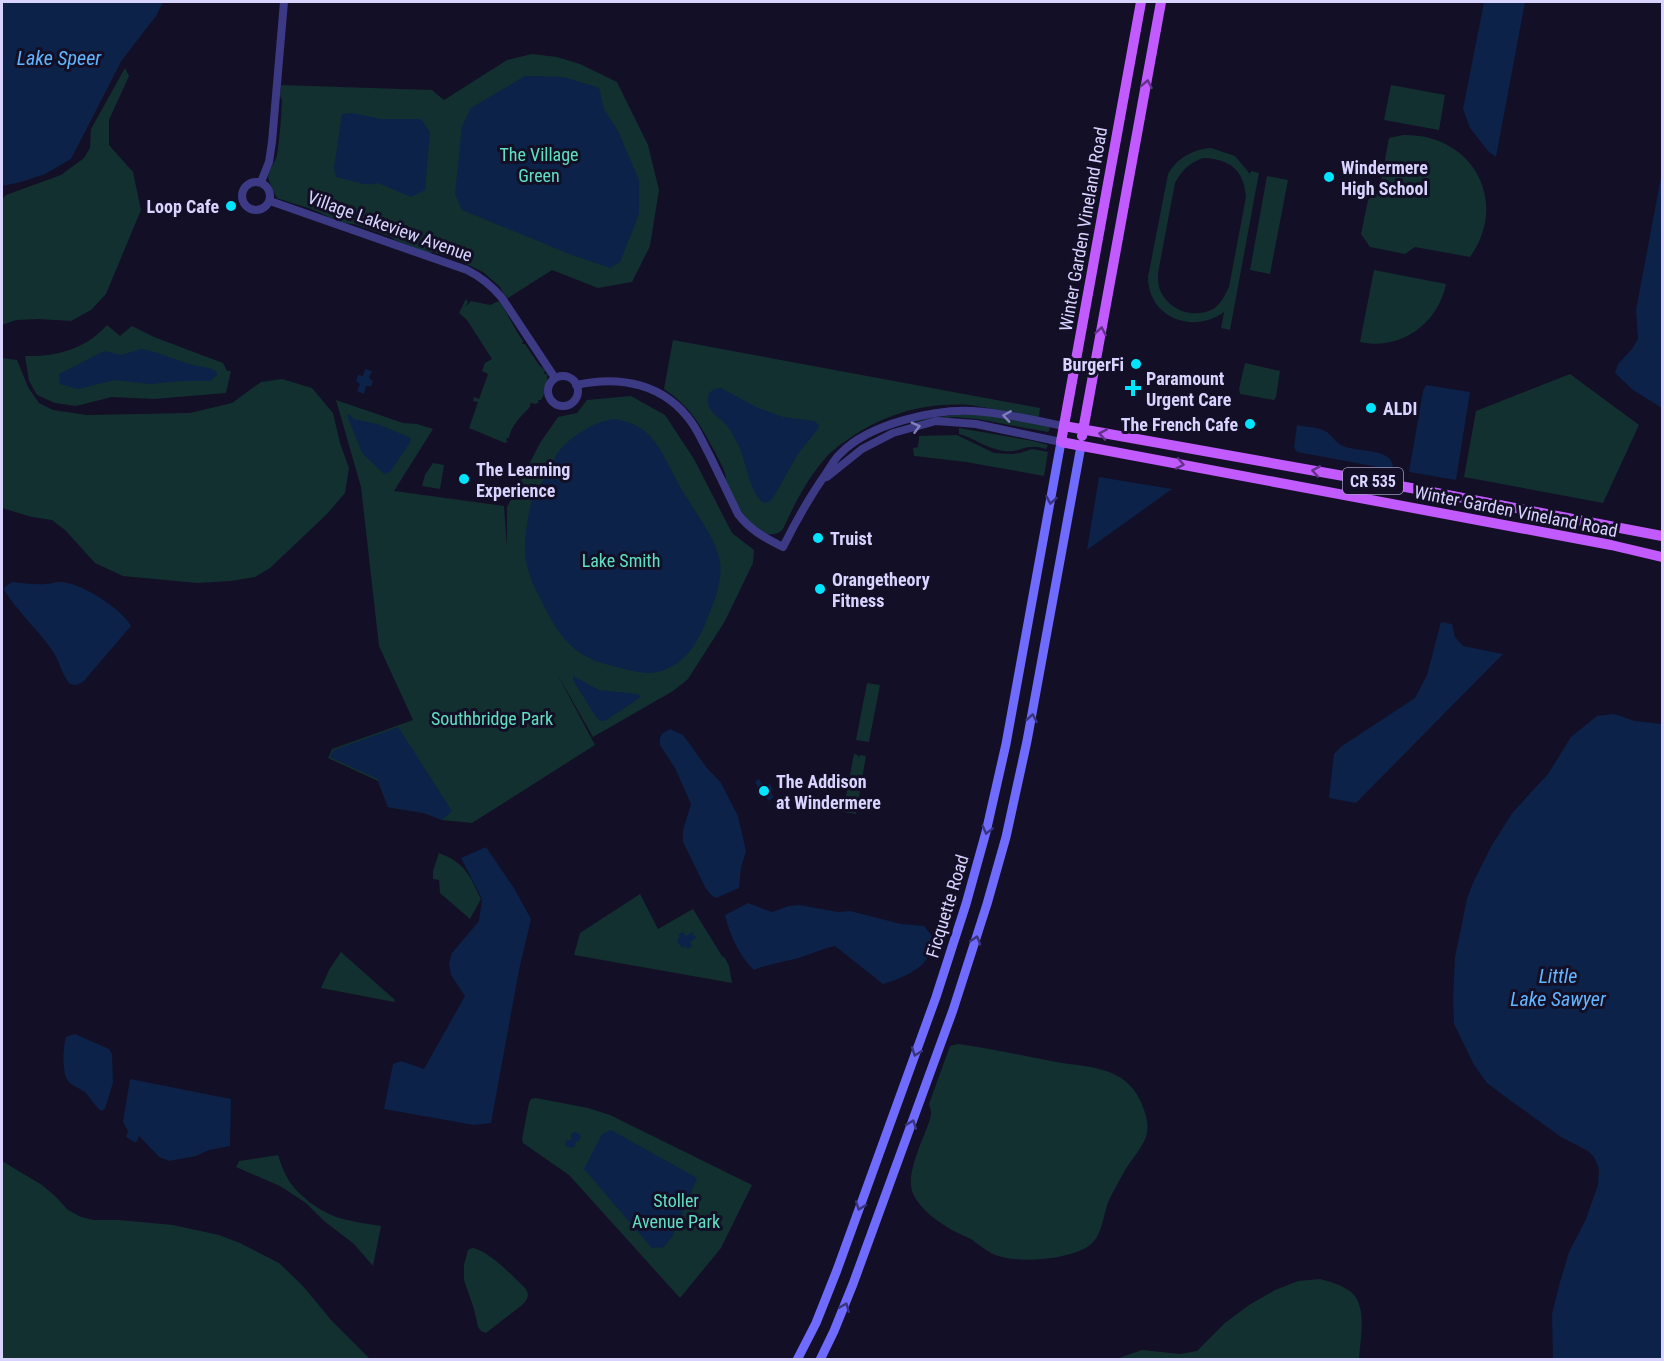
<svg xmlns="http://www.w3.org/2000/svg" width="1664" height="1361" font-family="'Roboto Condensed',sans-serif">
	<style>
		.green { fill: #12302f; fill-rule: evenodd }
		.water { fill: #0c2248 }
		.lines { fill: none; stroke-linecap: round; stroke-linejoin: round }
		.tertiary { stroke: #3d3a85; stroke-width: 8 }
		.secondary { stroke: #6f6bff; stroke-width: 9 }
		.primary { stroke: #c25bff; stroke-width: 10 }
		.oneway { stroke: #623188 }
		.oneway2 { stroke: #837fbc }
		.oneway3 { stroke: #38347d }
		.poi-dot { fill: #00e5ff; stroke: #130f26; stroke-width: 2 }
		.labels { text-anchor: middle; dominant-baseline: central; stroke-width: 6; stroke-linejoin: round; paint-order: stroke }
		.shield { fill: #130f26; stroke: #9e99be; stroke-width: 1.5 }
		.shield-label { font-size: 16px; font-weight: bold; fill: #d9d4ff }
		.park-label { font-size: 18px; fill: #5fe0c0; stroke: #130f26 }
		.poi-label { font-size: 18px; font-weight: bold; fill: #d9d4ff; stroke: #130f26; text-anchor: start }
		.street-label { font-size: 18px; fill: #d9d4ff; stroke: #130f26 }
		.water-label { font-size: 20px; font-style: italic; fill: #62b6ff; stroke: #130f26 }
	</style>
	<rect width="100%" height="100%" fill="#130f26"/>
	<path class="green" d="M 532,54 L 557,57 L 580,64 L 617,82 L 648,145 L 659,190 L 650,246 L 632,282 L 598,288 L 552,270 L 508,298 L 503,293 L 500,287 L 483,272 L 462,262 L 433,252 L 429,253 L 395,240 L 391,237 L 354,224 C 339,225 325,214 311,209 C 306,207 278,199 277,198 C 275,195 268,179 268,177 C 269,169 275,163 277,155 C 280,137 281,118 282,100 L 280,96 L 281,85 L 432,90 L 444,100 L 507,60 Z
		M 125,68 L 129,76 L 109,120 L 109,145 L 133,172 L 141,210 L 106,294 L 91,310 L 71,321 L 39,319 L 16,320 L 2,325 L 2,199 L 6,195 L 61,175 L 84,158 L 90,148 L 91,129 Z
		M 1391,85 L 1445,95 L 1439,130 L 1384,120 Z
		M 1403,135 C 1472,133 1510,201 1470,257 L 1415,247 L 1405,254 L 1370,247 L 1361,234 L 1368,200 L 1379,192 L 1389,138 Z
		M 1211,148 L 1235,156 L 1250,174 L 1251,171 L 1259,173 L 1230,330 L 1221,328 L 1224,312 C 1192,335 1148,317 1148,277 L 1168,174 C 1177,158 1193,149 1211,148 ZM 1203,158 C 1230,159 1244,170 1246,197 L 1229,287 C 1225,295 1221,304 1213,309 C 1192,320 1166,309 1159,287 C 1158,283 1158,277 1158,273 L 1175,183 C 1182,170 1189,163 1203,158 Z
		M 1267,176 L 1288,180 L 1270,274 L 1250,270 Z
		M 1374,270 L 1446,284 C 1438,324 1400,351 1360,342 Z
		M 466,299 L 468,302 L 465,307 L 471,301 L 490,305 L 499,301 C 508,314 514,328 523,341 L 522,344 L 525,344 L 539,365 L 545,370 L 544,374 L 547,374 C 548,381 545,395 541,400 L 538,400 L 539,402 L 536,404 L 530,403 L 530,407 C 521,416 511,426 509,438 L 507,438 L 506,440 L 508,441 L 505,443 L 469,428 L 478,402 L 473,401 L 474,397 L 479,399 L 488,374 L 482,371 L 485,363 L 492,359 L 467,320 L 459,313 Z
		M 107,325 L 120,336 L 132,326 L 154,337 L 223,363 L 227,371 L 231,371 L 226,393 L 154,399 L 112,397 L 76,406 L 55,403 L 37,395 L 29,381 L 25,356 C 56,357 86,349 107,325 Z
		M 673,340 L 1040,408 L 1039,417 L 970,405 C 925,402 884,414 847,440 C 838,446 830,452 823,461 C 806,481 794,505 783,529 C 771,543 752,526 744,515 C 736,505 731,492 726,480 C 726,471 720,463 716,454 C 701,426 691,407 664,389 Z
		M 2,358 L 17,360 L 28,387 L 39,403 L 53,410 L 87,415 L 190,413 L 232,403 L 261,382 L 282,379 L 312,388 L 333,413 L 340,443 L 349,468 L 345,493 L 327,514 L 270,568 L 255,577 L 231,581 L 197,583 L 123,576 L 95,563 L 65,530 L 52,520 L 32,517 L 2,508 Z
		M 1245,363 L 1280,371 L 1276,397 L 1274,400 L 1240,394 L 1239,389 Z
		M 1570,374 L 1639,425 L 1603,503 L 1464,477 L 1476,411 Z
		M 631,396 L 665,415 L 694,459 L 732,533 L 754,550 L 753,563 L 725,621 L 688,679 L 673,691 L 593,737 L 556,672 L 595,745 L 472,823 L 442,820 L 424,813 L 388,807 L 378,781 L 328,758 L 332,749 L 413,720 L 379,646 L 361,487 L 336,400 L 403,423 L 417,424 L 433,429 L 394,491 L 504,506 L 507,547 L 507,507 L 540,443 L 558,417 L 577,413 L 587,400 Z
		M 984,414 L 1049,426 L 1050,429 L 1048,432 L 977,419 L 955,417 L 930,419 L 903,424 L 904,422 L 954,415 Z
		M 959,428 L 1033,441 L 1048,445 L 1046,449 C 1042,448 1036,446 1032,447 C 1022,447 1016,453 1004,451 C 987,449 974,438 959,434 Z
		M 957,435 L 994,453 L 1011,454 L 1020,453 L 1032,449 L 1048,452 L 1044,476 L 966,462 L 914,456 L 913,448 L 918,447 L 919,436 Z
		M 433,463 L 444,465 L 440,489 L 422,486 L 425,475 Z
		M 867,683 L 880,685 L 869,742 L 856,740 Z
		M 854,754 L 858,755 L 859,758 L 860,755 L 866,756 L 856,814 L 843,812 Z
		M 439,853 C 465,863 469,874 481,899 L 470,919 L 440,893 L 439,880 L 433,879 L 433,871 Z
		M 640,894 L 658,929 L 693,909 L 722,956 L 725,958 L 729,966 L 732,983 L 574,955 L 580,933 Z
		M 341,952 L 395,1000 L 394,1002 L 321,988 L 329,970 Z
		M 958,1044 C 989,1048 1020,1055 1051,1061 C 1086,1068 1124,1064 1141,1102 C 1145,1112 1149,1122 1147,1133 C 1144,1147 1131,1159 1124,1172 C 1119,1181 1114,1190 1109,1200 C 1103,1214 1103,1235 1090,1245 C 1072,1259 1023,1263 1002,1257 C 989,1254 981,1246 971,1239 C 965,1236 959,1234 954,1231 C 939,1223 918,1208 912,1191 C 907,1174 920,1146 926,1130 C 928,1125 931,1118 931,1113 C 931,1110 930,1107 929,1104 L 950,1046 Z
		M 536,1098 L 588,1108 L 610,1115 L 752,1185 L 721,1248 L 680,1298 L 569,1175 L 523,1143 L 522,1139 L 529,1103 L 531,1099 Z
		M 278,1155 C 281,1164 284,1173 289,1181 C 301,1198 323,1214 343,1219 C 355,1222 368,1224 381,1226 L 373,1266 L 354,1244 L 324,1221 L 306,1203 L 280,1186 L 236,1167 L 239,1161 Z
		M 2,1161 L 42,1185 L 55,1196 L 68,1210 L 81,1217 L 94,1220 L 119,1220 L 173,1225 L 219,1235 L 240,1243 L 279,1263 L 302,1285 L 332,1321 L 370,1359 L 2,1359 Z
		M 472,1248 C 487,1249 515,1278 526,1289 C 530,1296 527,1300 522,1305 L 486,1333 L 481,1331 L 478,1327 L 474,1309 L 464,1280 L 464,1265 L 468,1250 Z
		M 1320,1279 C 1331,1282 1342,1285 1351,1292 C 1368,1306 1360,1340 1359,1359 L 1116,1359 L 1142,1350 L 1180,1354 L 1197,1351 L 1225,1323 L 1249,1305 L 1275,1290 L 1298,1281 Z"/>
	<path class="water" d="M 2,2 L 163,2 L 156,16 L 122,60 L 71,159 L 45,174 L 21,182 L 2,186 Z
		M 1484,2 L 1525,2 L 1496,157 L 1488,151 L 1470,128 L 1463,109 Z
		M 525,76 L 564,77 L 599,88 L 604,109 L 618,131 L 639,180 L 639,214 L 620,262 L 610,268 L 572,255 L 462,210 L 455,194 L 462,126 L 471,108 Z
		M 352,113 L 381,119 L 421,119 L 430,132 L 425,190 L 411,197 L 378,183 C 365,187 350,180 336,177 L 334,168 L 342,114 Z
		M 1662,172 L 1662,408 L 1633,390 L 1615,373 L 1618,364 L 1632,349 L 1638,339 L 1636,310 Z
		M 141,349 C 159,352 175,360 193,365 C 201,367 210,367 217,372 L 217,375 L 210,381 L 182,381 L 150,384 L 115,380 L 78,389 L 60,384 L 59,374 L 104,351 L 122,355 Z
		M 365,369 L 372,371 L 369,378 L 373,381 L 371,386 L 366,386 L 364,394 L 357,391 L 360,384 L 356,381 L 358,375 L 363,376 Z
		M 1426,385 L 1470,392 L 1456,480 L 1409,472 L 1423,391 Z
		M 721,388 L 756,407 L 783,417 L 814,421 L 819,425 L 818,429 L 798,454 L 773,498 L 769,502 L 764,503 C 749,493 746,460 738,444 C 734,437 731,430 725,424 C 719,417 709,412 708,403 C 706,393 713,388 721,388 Z
		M 349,414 L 354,419 L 377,424 L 409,437 L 411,440 L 409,444 L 390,472 L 384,474 L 362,453 L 347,415 Z
		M 613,419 C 626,420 640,426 649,435 C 664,451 671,472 682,490 C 693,509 714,536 719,557 C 724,576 716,597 709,614 C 700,639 686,666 657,672 C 645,675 629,670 617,667 C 600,663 581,657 569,644 C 555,629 547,612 538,594 C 531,581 524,562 525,546 C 525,536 529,506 533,497 C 537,488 544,480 549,470 C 552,465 554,459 557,454 C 569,437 593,422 613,419 Z
		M 1297,425 C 1305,427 1318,427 1325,431 C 1332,434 1335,443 1343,446 C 1356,452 1391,448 1393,466 L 1389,469 L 1297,452 L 1294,447 Z
		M 1099,477 L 1172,489 L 1087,550 Z
		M 12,582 C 23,583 35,585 46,584 C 50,584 55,582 60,582 C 80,582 121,608 131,626 L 83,682 L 76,685 L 70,684 C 61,674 60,661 52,650 C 37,629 18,612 4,590 L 5,587 Z
		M 1441,622 L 1452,624 L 1455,637 L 1463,646 L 1503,654 L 1356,803 L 1329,798 L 1334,754 L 1342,746 L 1415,698 L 1427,675 Z
		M 573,676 L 599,690 L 638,694 L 641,697 L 605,721 L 601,721 L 596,717 L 573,680 Z
		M 1614,714 L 1635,721 L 1662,724 L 1662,1359 L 1553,1359 L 1552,1314 L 1560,1282 L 1569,1252 L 1586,1219 L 1598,1185 L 1599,1169 L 1594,1157 L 1588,1151 L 1561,1137 L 1511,1101 L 1487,1083 L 1474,1065 L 1454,1024 L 1453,1000 L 1455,957 L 1467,899 L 1473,883 L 1492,845 L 1513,812 L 1548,774 L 1571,737 L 1597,716 Z
		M 398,727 L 452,811 L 442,820 L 424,813 L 388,807 L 378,779 L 330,757 L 334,750 Z
		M 670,729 L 683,735 L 707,768 L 721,783 L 738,816 L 746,851 L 741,868 L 739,888 L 716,898 L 710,894 L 705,887 L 683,842 L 683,830 L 691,804 L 675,768 L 660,745 L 660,738 L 662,734 Z
		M 759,779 L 763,786 L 765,785 L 767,786 L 770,784 L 773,790 L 770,792 L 774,797 L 769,801 L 765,796 L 759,797 L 756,792 L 759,789 L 755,782 Z
		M 486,847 L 514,888 L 531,919 L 519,970 L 491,1123 L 474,1125 L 384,1109 L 393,1064 L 401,1061 L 424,1069 L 465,996 L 451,975 L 449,963 L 452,953 L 479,921 L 482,899 L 461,858 Z
		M 748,903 L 772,912 L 789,906 L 800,905 L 838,912 L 850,911 L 901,924 L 924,926 L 932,936 C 931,944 930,953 926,960 C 919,971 895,981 883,984 L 835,946 C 821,949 809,955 795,959 C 782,962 765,965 754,970 C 740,957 729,934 725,915 Z
		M 683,932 L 686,936 L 692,932 L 696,938 L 690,942 L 692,946 L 687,949 L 685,946 L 683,948 L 678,943 L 678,939 L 680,937 L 678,935 Z
		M 75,1034 L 109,1049 L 112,1054 L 113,1083 L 105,1109 L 101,1111 C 95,1106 91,1099 86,1093 C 81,1089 75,1087 70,1083 C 61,1076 63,1047 66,1037 Z
		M 130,1079 L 231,1099 L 230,1146 L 209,1150 L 196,1156 L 169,1161 L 159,1157 L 139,1136 L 136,1143 L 126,1137 L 128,1131 L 123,1122 Z
		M 611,1130 L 697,1178 L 672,1237 L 664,1247 L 652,1248 L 584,1169 L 602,1134 Z
		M 574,1132 L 578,1133 L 581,1136 L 579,1141 L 576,1142 L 575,1146 L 572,1148 L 566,1146 L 565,1143 L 567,1140 L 571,1140 L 571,1134 Z"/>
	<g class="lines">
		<path class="tertiary" d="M242 196a14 14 0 1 1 28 0a14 14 0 1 1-28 0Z
			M 261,182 L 269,162 L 272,142 L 284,2
			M 270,201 L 467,270 C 481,277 492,286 502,298 L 555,378
			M548 391a15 15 0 1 1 30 0a15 15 0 1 1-30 0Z
			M 576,385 C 621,375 665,384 692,423 C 699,433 704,445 710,456 C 719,475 729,495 738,514 C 750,530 765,538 783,547 C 796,521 810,496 827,472 C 831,466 835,458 841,453 C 869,424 934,409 973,411 C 1004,413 1034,420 1064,426
			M 827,477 L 862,449 L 893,433 L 936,421 L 976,424 L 1061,442"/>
		<path class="secondary" d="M 797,1360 L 816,1323 L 837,1270 L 936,997 L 966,904 L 986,832 L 1006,744 L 1061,442
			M 820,1360 L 834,1331 L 853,1284 L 953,1010 L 987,904 L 1006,837 L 1027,741 L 1081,446"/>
		<path class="primary" d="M 1141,2 L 1061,442 L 1611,545 L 1662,557
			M 1064,426 L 1411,488 L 1662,536
			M 1082,436 L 1161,2"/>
	</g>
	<defs><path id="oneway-chevron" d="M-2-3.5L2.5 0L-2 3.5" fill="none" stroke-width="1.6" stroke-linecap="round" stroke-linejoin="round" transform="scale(1.5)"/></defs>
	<g class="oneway">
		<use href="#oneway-chevron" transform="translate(1147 84) rotate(-79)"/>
		<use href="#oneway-chevron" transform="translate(1101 331) rotate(-80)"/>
		<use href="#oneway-chevron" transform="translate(1103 434) rotate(-170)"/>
		<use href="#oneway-chevron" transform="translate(1180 464) rotate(11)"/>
		<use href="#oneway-chevron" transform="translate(1316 471) rotate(-170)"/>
	</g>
	<g class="oneway2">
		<use href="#oneway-chevron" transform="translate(1007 416) rotate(-172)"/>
		<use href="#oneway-chevron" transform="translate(916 427) rotate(-15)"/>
	</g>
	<g class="oneway3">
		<use href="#oneway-chevron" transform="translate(1051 500) rotate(100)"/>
		<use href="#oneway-chevron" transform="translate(1032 718) rotate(-80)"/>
		<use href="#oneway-chevron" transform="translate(987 830) rotate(104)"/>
		<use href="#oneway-chevron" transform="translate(976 940) rotate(-73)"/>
		<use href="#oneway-chevron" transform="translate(916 1052) rotate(110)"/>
		<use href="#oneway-chevron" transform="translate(912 1124) rotate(-70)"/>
		<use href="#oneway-chevron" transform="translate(860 1206) rotate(110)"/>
		<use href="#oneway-chevron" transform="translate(845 1307) rotate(-68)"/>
	</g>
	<g class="poi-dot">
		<circle cx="1329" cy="177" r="6"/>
		<circle cx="231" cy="206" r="6"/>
		<circle cx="1136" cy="364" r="6"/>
		<path d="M1130 379h6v6h6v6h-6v6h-6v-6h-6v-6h6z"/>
		<circle cx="1371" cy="408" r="6"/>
		<circle cx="1250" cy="424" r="6"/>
		<circle cx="464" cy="479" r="6"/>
		<circle cx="818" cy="538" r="6"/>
		<circle cx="820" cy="589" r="6"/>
		<circle cx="764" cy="791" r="6"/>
	</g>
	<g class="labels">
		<rect class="shield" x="1343" y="468" width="60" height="26" rx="4.5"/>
		<g class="shield-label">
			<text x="1373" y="481">CR 535</text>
		</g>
		<g class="park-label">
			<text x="539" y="154">The Village<tspan x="539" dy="21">Green</tspan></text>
			<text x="621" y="560">Lake Smith</text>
			<text x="492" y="718">Southbridge Park</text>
			<text x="676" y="1200">Stoller<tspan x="676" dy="21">Avenue Park</tspan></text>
		</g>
		<g class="poi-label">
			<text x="1341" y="167">Windermere<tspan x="1341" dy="21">High School</tspan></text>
			<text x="219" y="206" text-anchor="end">Loop Cafe</text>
			<text x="1124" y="364" text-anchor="end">BurgerFi</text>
			<text x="1146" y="378">Paramount<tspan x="1146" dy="21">Urgent Care</tspan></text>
			<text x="1383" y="408">ALDI</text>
			<text x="1238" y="424" text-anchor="end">The French Cafe</text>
			<text x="476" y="469">The Learning<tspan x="476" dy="21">Experience</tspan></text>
			<text x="830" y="538">Truist</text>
			<text x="832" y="579">Orangetheory<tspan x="832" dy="21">Fitness</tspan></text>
			<text x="776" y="781">The Addison<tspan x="776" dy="21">at Windermere</tspan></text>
		</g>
		<g class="street-label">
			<text transform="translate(390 226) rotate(20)">Village Lakeview Avenue</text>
			<text transform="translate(1083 229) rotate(-80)">Winter Garden Vineland Road</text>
			<text transform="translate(1516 511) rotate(11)">Winter Garden Vineland Road</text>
			<text transform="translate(947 906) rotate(-73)">Ficquette Road</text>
		</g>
		<g class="water-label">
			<text x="59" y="58">Lake Speer</text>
			<text x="1558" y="976">Little<tspan x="1558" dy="23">Lake Sawyer</tspan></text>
		</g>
	</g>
	<rect width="1664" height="1361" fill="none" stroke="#d9d4ff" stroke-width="6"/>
</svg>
